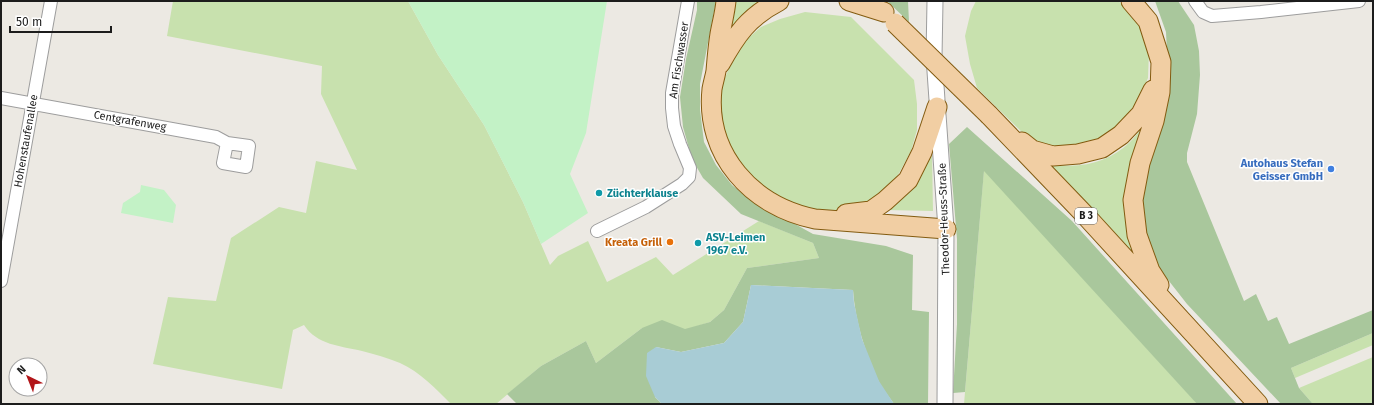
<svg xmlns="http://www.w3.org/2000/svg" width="1374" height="405" font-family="'Fira Sans',sans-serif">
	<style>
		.grass { fill: #c8e1ae }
		.forest { fill: #a9c79c }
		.park { fill: #c3f2c6 }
		.water { fill: #a8ccd5 }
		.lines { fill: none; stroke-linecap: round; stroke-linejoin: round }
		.minor-casing { stroke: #9d9d9d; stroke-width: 14 }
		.tertiary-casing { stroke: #9d9d9d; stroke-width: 17 }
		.primary-casing { stroke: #835b10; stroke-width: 21 }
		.minor { stroke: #fff; stroke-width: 12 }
		.tertiary { stroke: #fff; stroke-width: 15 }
		.primary { stroke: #f1cea3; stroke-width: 19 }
		.primary-bridge-casing { stroke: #835b10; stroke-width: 21; stroke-linecap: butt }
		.primary-bridge { stroke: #f1cea3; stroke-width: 19 }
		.shop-dot { fill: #3f7fe0; stroke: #fff; stroke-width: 1.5 }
		.culture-dot { fill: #0f9aa8; stroke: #fff; stroke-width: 1.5 }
		.food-dot { fill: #e8710a; stroke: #fff; stroke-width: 1.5 }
		.labels { text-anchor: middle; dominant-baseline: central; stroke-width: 3; stroke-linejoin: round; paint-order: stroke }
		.shield { fill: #fff; stroke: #606060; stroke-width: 1 }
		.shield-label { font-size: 10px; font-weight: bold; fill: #1c1c1c }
		.street-label { font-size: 11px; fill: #1c1c1c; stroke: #fff }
		.shop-label { font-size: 11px; font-weight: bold; fill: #366cbe; stroke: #fff; text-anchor: end }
		.culture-label { font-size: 11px; font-weight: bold; fill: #0d838f; stroke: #fff; text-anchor: start }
		.food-label { font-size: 11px; font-weight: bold; fill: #c56008; stroke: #fff; text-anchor: end }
	</style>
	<rect width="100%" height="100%" fill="#ece9e3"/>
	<path class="grass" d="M 173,1 L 408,1 L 438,55 L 484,125 L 523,202 L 550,265 L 558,256 L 588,241 L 607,282 L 656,257 L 673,275 L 759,221 L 813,243 L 819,258 L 747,268 L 724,310 L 710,322 L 685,330 L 642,328 L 596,363 L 586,341 L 541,366 L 496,404 L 451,404 C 436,389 420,372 400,363 C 388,358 374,354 362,351 C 341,346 317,345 304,325 L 293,330 L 282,389 L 153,364 L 168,297 L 216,301 L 231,238 L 279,207 L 306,213 L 316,161 L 357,170 L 321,94 L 322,66 L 167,36 Z
		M 737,1 L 766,1 L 741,24 L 727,30 L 733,3 Z
		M 976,1 L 1118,1 L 1127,8 L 1142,27 L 1149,51 L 1148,78 L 1138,100 L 1125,119 L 1109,134 L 1091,144 L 1068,149 L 1033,143 L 977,88 L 970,64 L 965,36 L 971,11 Z
		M 805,12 L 851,17 L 914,80 L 917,104 L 917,130 L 911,151 L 898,175 L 883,193 L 855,209 L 821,212 L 783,200 L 750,176 L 729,152 L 720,123 L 721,87 L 733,59 L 746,40 L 761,27 L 780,19 Z
		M 1144,125 L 1134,253 L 1049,163 C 1077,170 1109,163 1130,142 C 1135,137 1140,130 1144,125 Z
		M 930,154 L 932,154 L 933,211 L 886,210 Z
		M 984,170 L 1194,400 L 1197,404 L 964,404 Z
		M 1373,333 L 1373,345 L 1295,378 L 1291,368 Z
		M 1373,357 L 1373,404 L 1313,404 L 1299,388 Z"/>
	<path class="forest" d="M 697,1 L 716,1 L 700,84 L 700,110 L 704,142 L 716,165 L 732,185 L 748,198 L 813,234 L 886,246 L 913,255 L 912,310 L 929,312 L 928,404 L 894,404 C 889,396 882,389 878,380 C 865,353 855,320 853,290 L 751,285 L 743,322 L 724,343 L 681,352 L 656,347 L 655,397 L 662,404 L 517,404 L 507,394 L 541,366 L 586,341 L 596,363 L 642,328 L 662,320 L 685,329 L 710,322 L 724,310 L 747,268 L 819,258 L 813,243 L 741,214 L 703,178 L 692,159 L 683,127 L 680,97 L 686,59 L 697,10 Z
		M 887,1 L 908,1 L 909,22 Z
		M 1155,1 L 1178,1 L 1194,25 L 1199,51 L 1200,75 L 1197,114 L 1187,153 L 1187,162 L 1244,301 L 1256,294 L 1268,321 L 1277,317 L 1289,344 L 1373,310 L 1373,333 L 1291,368 L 1299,388 L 1313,404 L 1281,404 L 1187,304 L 1158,267 L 1142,228 L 1139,197 L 1168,72 L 1166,32 Z
		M 967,127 L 1072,221 L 1237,404 L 1197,404 L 984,171 L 965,392 L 953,393 L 957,324 L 957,239 L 949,144 Z"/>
	<path class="park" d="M 408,1 L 607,1 L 586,133 L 570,174 L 588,213 L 541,244 L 523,202 L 484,125 L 438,55 Z
		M 141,185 L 164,190 L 176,205 L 173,223 L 121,213 L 123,203 L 140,192 Z"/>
	<path class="water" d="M 751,285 L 853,290 L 854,303 L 862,339 L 879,381 L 894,404 L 662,404 L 655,397 L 646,376 L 647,353 L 656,347 L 681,352 L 724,343 L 743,322 Z"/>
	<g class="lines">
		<defs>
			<path id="minor" d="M 1195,1 L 1203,12 L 1212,16 L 1261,12 L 1359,1
				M 1,98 L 216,137 L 227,143 L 249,146 L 246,167 L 223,163 L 227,143
				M 597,231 L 646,207 L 682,184 L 689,177 L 690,168 L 680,144 L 674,126 L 672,108 L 672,93 L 688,1
				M 1,281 L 51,1"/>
			<path id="tertiary" d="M 935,1 L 934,57 L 946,229 L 945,404"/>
			<path id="primary" d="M 726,1 C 725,12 722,23 720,34 C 718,46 717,59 716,71 C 715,77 713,83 712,89 C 705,155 752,206 815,219 L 946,229
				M 849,1 L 884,12
				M 1131,1 L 1148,21 L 1161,62 L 1160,92 L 1154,121 L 1140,163 L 1133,200 L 1137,235 L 1150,271 L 1159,285
				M 720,64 C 736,35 748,17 779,1
				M 989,115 L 1085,215 L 1258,404
				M 1022,142 L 1032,150 L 1053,156 L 1078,154 L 1102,148 L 1121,135 L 1141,114 L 1153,90
				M 846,214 L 871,211 L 885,201 L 908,180 L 922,152 L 937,107"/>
		</defs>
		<use href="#minor" class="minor-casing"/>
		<use href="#tertiary" class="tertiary-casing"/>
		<use href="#primary" class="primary-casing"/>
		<use href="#minor" class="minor"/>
		<use href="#tertiary" class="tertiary"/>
		<use href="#primary" class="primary"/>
		<defs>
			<path id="primary-bridge" d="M 895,23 L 989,115"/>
		</defs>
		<use href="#primary-bridge" class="primary-bridge-casing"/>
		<use href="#primary-bridge" class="primary-bridge"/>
	</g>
	<circle class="shop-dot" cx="1331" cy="169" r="4"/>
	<g class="culture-dot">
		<circle cx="599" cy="193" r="4"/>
		<circle cx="698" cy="243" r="4"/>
	</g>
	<circle class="food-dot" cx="670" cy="242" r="4"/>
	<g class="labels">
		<rect class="shield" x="1075" y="208" width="22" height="16" rx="3"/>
		<g class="shield-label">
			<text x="1086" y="216">B 3</text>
		</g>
		<g class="street-label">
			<text transform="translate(679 60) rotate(-81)">Am Fischwasser</text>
			<text transform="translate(130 121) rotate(10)">Centgrafenweg</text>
			<text transform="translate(26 141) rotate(-80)">Hohenstaufenallee</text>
			<text transform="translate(944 219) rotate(-92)">Theodor-Heuss-Straße</text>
		</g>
		<g class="shop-label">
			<text x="1323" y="163">Autohaus Stefan<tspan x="1323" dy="13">Geisser GmbH</tspan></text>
		</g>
		<g class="culture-label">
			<text x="607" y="193">Züchterklause</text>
			<text x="706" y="237">ASV-Leimen<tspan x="706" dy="13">1967 e.V.</tspan></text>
		</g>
		<g class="food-label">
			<text x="662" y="242">Kreata Grill</text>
		</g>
	</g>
	<rect width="1374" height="405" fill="none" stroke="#1c1c1c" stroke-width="4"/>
	<g transform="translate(28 377) rotate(317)"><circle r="19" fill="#ffffff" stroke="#a4a4a4"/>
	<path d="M0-3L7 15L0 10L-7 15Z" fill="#b21619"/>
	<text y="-6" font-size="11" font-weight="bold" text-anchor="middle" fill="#1c1c1c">N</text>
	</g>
	<path d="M10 26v6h101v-6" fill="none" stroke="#1c1c1c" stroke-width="2"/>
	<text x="16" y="26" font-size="12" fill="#1c1c1c" stroke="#ffffff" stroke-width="3" paint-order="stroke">50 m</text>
</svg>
